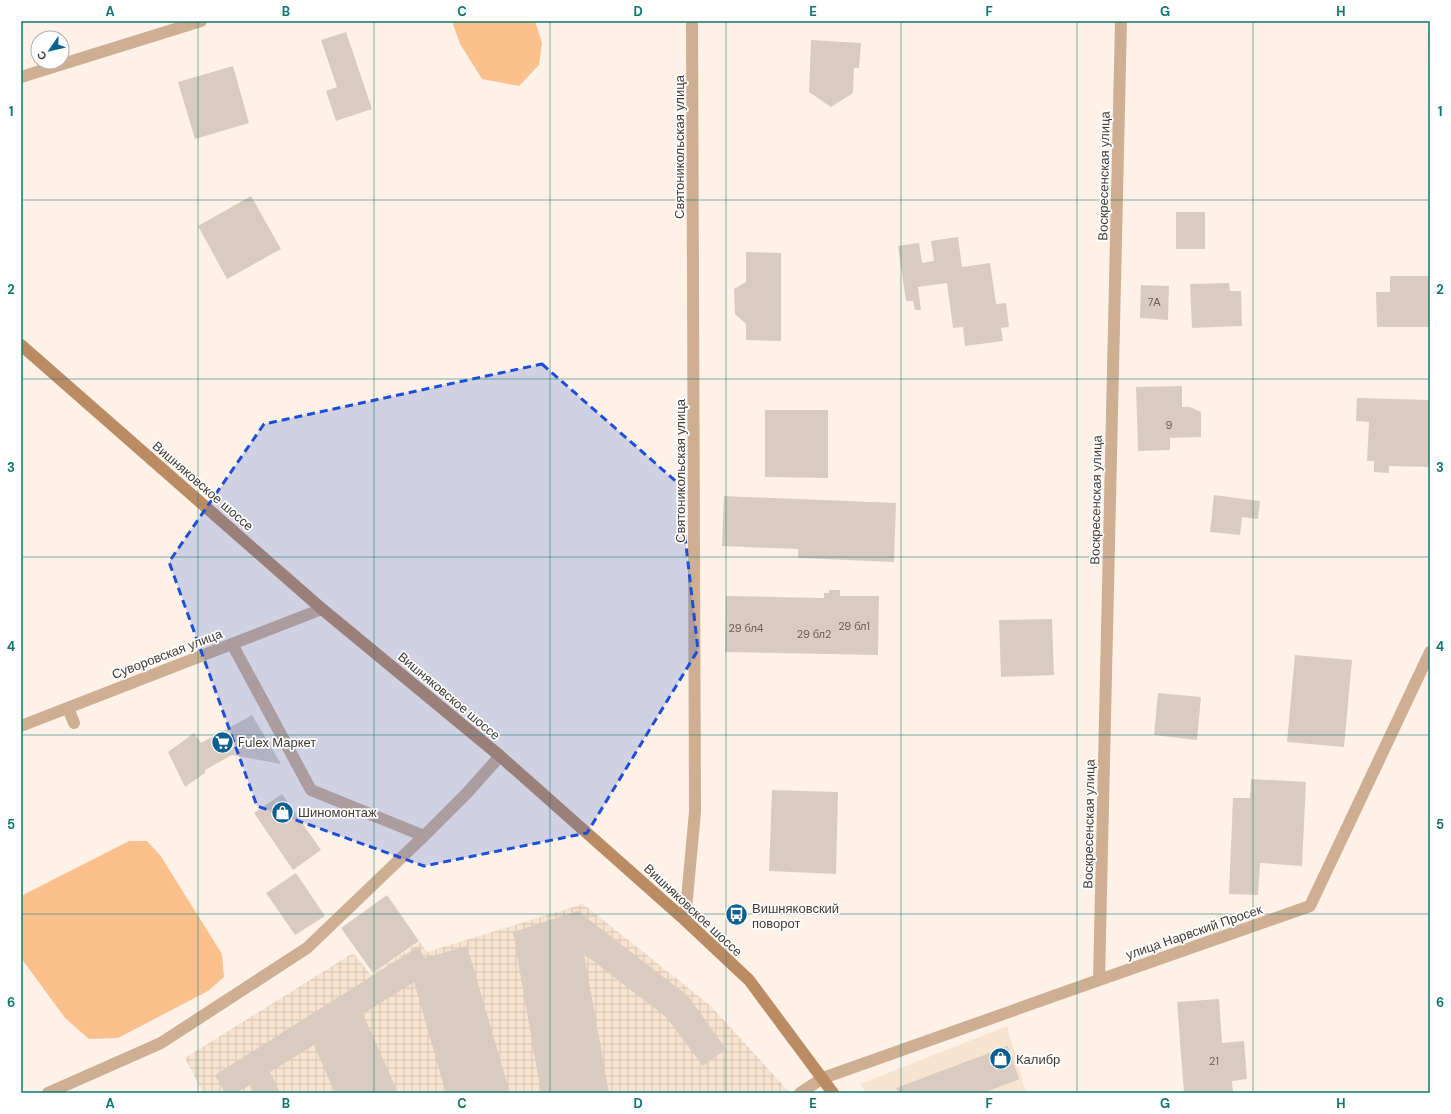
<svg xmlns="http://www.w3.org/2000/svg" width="1451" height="1114" font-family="'DM Sans',sans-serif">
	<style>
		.built { fill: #f8e3d1 }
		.industrial { fill: url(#industrial-grid) }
		.water { fill: #fac08d }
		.building { fill: #d9cbbf }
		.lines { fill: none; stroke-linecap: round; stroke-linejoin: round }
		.lane { stroke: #cfaf93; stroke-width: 12 }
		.street { stroke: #cfaf93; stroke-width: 12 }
		.secondary { stroke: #bb8c63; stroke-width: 12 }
		.marked { fill: #1d4ed8; fill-opacity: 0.2; stroke: #1d4ed8; stroke-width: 3; stroke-dasharray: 8 5; stroke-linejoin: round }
		.grid { fill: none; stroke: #0f766e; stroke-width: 1; stroke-opacity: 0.55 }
		.labels { text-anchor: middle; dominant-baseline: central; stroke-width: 3.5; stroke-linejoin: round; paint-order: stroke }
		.number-label { font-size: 11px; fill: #675f58 }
		.street-label { font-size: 13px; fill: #413b36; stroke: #fff }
		.poi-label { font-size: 13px; fill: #413b36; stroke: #fff; text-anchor: start }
		.neatline { fill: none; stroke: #0f766e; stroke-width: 1.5 }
		.grid-label { font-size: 13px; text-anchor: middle; font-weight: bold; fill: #0f766e }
	</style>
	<defs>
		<pattern id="industrial-grid" width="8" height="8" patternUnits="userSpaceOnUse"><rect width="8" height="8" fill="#f8e3d1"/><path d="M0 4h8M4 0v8" fill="none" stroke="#d6c4b4"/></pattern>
	</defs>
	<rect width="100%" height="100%" fill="#fef2e8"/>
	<path class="built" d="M 1007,1026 L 1026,1093 L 867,1093 L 860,1084 Z"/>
	<path class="industrial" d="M 583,904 L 711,1006 L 790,1093 L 203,1093 L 185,1058 L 353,953 L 371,975 L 420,942 L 427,952 Z"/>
	<path class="water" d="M 452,21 L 535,21 L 542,43 L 539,65 L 519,86 L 482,79 L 460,44 Z
		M 129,841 L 147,841 L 160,855 L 222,954 L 224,977 L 208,991 L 118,1038 L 89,1039 L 65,1018 L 21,958 L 21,896 Z"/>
	<path class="building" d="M 1428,31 L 1430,31 L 1430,90 L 1429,90 Z
		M 346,32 L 372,109 L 336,121 L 326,91 L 337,87 L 321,40 Z
		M 811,40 L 861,43 L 859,68 L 854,68 L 853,93 L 831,107 L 809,92 Z
		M 233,66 L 249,123 L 195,139 L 178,82 Z
		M 251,196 L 281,249 L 227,279 L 198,226 Z
		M 1176,212 L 1205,212 L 1205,249 L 1176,249 Z
		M 958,237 L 962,267 L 990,263 L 996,304 L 1006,303 L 1009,327 L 1001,328 L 1003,341 L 965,346 L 963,327 L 953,328 L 947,283 L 918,287 L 921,310 L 915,310 L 913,301 L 906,301 L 898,246 L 919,243 L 922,263 L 934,261 L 931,241 Z
		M 746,252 L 781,253 L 781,341 L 746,340 L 746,324 L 735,314 L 734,289 L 746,282 Z
		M 1390,276 L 1430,276 L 1430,327 L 1377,327 L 1376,292 L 1390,292 Z
		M 1229,283 L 1230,291 L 1241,291 L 1242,326 L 1192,328 L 1190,284 Z
		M 1141,285 L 1169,286 L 1168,320 L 1140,318 Z
		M 1182,386 L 1182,407 L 1190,407 L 1201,412 L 1201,437 L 1170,438 L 1170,450 L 1138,451 L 1136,387 Z
		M 1357,398 L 1430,400 L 1430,467 L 1389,466 L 1389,473 L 1374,472 L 1374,461 L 1367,461 L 1369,422 L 1356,421 Z
		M 765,410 L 828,410 L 828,478 L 765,477 Z
		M 1214,495 L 1260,501 L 1258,519 L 1242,517 L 1240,535 L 1210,532 Z
		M 724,496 L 896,503 L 894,562 L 798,558 L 798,549 L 722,546 Z
		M 829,590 L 840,590 L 840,596 L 879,596 L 878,655 L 725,652 L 726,596 L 824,598 L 824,593 L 829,593 Z
		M 1052,619 L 1054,675 L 1001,677 L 999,620 Z
		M 1295,655 L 1352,660 L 1344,747 L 1287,742 Z
		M 1158,693 L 1201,697 L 1197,740 L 1154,735 Z
		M 252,715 L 281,764 L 232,755 L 205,770 L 205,773 L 185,787 L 168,752 L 194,733 L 201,743 Z
		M 1251,779 L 1306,782 L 1302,866 L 1260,863 L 1258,895 L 1229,894 L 1233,798 L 1250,798 Z
		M 772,790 L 838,792 L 836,874 L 769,871 Z
		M 282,794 L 321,850 L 293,870 L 254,813 Z
		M 296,873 L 325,916 L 295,935 L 266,893 Z
		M 387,895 L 419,941 L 373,973 L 341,928 Z
		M 578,911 L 688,996 L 726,1049 L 703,1066 L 666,1017 L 584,954 L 609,1093 L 541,1093 L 513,932 Z
		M 467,946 L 510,1093 L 446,1093 L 414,982 L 363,1014 L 398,1093 L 335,1093 L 314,1045 L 270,1072 L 280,1093 L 253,1093 L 250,1085 L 236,1093 L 225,1093 L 215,1075 L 418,947 L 425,958 Z
		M 1219,999 L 1222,1043 L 1244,1041 L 1247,1079 L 1232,1081 L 1233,1093 L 1184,1093 L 1177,1002 Z
		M 1008,1046 L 1019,1079 L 983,1093 L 899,1093 L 896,1088 Z"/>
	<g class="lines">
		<path class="lane" d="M 232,644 L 311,790 L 424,836
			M 68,708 L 74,723
			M 48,1093 L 161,1043 L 307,948 L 424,836 L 467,793 L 500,756
			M 800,1093 L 823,1078"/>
		<path class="street" d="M 21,77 L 201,21
			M 21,726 L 322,609
			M 685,920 L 695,812 L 692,21
			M 1099,980 L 1121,21
			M 823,1078 L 1099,980 L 1310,906 L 1430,652"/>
		<path class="secondary" d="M 21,345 L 322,609 L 500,756 L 685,920 L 749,980 L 833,1093"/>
	</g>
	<path class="marked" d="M 542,364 L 679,484 L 698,650 L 587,833 L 424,866 L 257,806 L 169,562 L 264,424 Z"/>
	<path class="grid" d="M 198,21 L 198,1093M 374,21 L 374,1093M 550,21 L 550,1093M 726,21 L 726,1093M 901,21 L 901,1093M 1077,21 L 1077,1093M 1253,21 L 1253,1093M 21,200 L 1430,200M 21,379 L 1430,379M 21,557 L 1430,557M 21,735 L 1430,735M 21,914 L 1430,914"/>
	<defs>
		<symbol id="supermarket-disc" viewBox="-11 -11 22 22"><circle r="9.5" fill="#0b5f91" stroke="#fff"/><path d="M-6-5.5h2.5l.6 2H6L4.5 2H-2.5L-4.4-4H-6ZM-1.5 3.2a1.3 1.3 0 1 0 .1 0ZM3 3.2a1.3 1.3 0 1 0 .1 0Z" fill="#fff"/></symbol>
		<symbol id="shop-disc" viewBox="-11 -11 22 22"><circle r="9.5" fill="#0b5f91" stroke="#fff"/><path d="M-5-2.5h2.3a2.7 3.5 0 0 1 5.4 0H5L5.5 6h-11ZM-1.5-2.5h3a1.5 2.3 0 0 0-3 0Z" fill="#fff"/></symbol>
		<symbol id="bus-disc" viewBox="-11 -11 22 22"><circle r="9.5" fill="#0b5f91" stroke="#fff"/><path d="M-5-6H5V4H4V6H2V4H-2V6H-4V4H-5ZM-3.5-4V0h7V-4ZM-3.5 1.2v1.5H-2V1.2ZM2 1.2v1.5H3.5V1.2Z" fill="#fff"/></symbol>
	</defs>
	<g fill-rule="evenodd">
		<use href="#supermarket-disc" x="210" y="730" width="25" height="25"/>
		<use href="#shop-disc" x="270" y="800" width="25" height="25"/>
		<use href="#bus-disc" x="724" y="902" width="25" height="25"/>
		<use href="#shop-disc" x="988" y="1046" width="25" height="25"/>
	</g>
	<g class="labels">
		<g class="number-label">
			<text x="1154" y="302">7А</text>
			<text x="1169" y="425">9</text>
			<text x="854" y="626">29 бл1</text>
			<text x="746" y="628">29 бл4</text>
			<text x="814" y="634">29 бл2</text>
			<text x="1214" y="1061">21</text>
		</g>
		<g class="street-label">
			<text transform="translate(679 147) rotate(-90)">Святоникольская улица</text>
			<text transform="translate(1104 176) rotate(-89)">Воскресенская улица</text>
			<text transform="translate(680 471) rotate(-90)">Святоникольская улица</text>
			<text transform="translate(203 486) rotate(41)">Вишняковское шоссе</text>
			<text transform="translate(1096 500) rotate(-89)">Воскресенская улица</text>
			<text transform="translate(167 654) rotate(-21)">Суворовская улица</text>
			<text transform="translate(449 696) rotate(40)">Вишняковское шоссе</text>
			<text transform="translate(1089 824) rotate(-89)">Воскресенская улица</text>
			<text transform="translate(693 910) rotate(43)">Вишняковское шоссе</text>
			<text transform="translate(1194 932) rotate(-19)">улица Нарвский Просек</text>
		</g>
		<g class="poi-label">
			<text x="238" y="742">Fulex Маркет</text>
			<text x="298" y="812">Шиномонтаж</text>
			<text x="752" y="908">Вишняковский<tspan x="752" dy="15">поворот</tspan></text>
			<text x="1016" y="1059">Калибр</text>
		</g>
	</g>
	<rect width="1451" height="1114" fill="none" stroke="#ffffff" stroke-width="44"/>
	<g transform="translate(50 50) rotate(236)"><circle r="19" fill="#ffffff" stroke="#b3b1af"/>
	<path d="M0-3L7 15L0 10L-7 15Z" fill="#0b5f91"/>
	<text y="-6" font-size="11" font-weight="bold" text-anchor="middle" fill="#413b36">С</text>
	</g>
	<rect x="22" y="22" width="1407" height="1070" class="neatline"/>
	<g class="grid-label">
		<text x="110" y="16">A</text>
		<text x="286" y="16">B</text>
		<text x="462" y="16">C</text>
		<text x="638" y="16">D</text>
		<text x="813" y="16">E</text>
		<text x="989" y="16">F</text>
		<text x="1165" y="16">G</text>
		<text x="1341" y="16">H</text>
		<text x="11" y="116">1</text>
		<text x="1440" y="116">1</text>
		<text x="11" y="294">2</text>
		<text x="1440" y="294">2</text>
		<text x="11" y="472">3</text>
		<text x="1440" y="472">3</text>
		<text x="11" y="651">4</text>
		<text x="1440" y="651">4</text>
		<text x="11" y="829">5</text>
		<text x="1440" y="829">5</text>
		<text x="11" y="1007">6</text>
		<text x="1440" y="1007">6</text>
		<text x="110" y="1108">A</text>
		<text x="286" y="1108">B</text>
		<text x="462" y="1108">C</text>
		<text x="638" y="1108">D</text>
		<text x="813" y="1108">E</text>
		<text x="989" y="1108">F</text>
		<text x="1165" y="1108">G</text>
		<text x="1341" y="1108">H</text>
	</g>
</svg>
